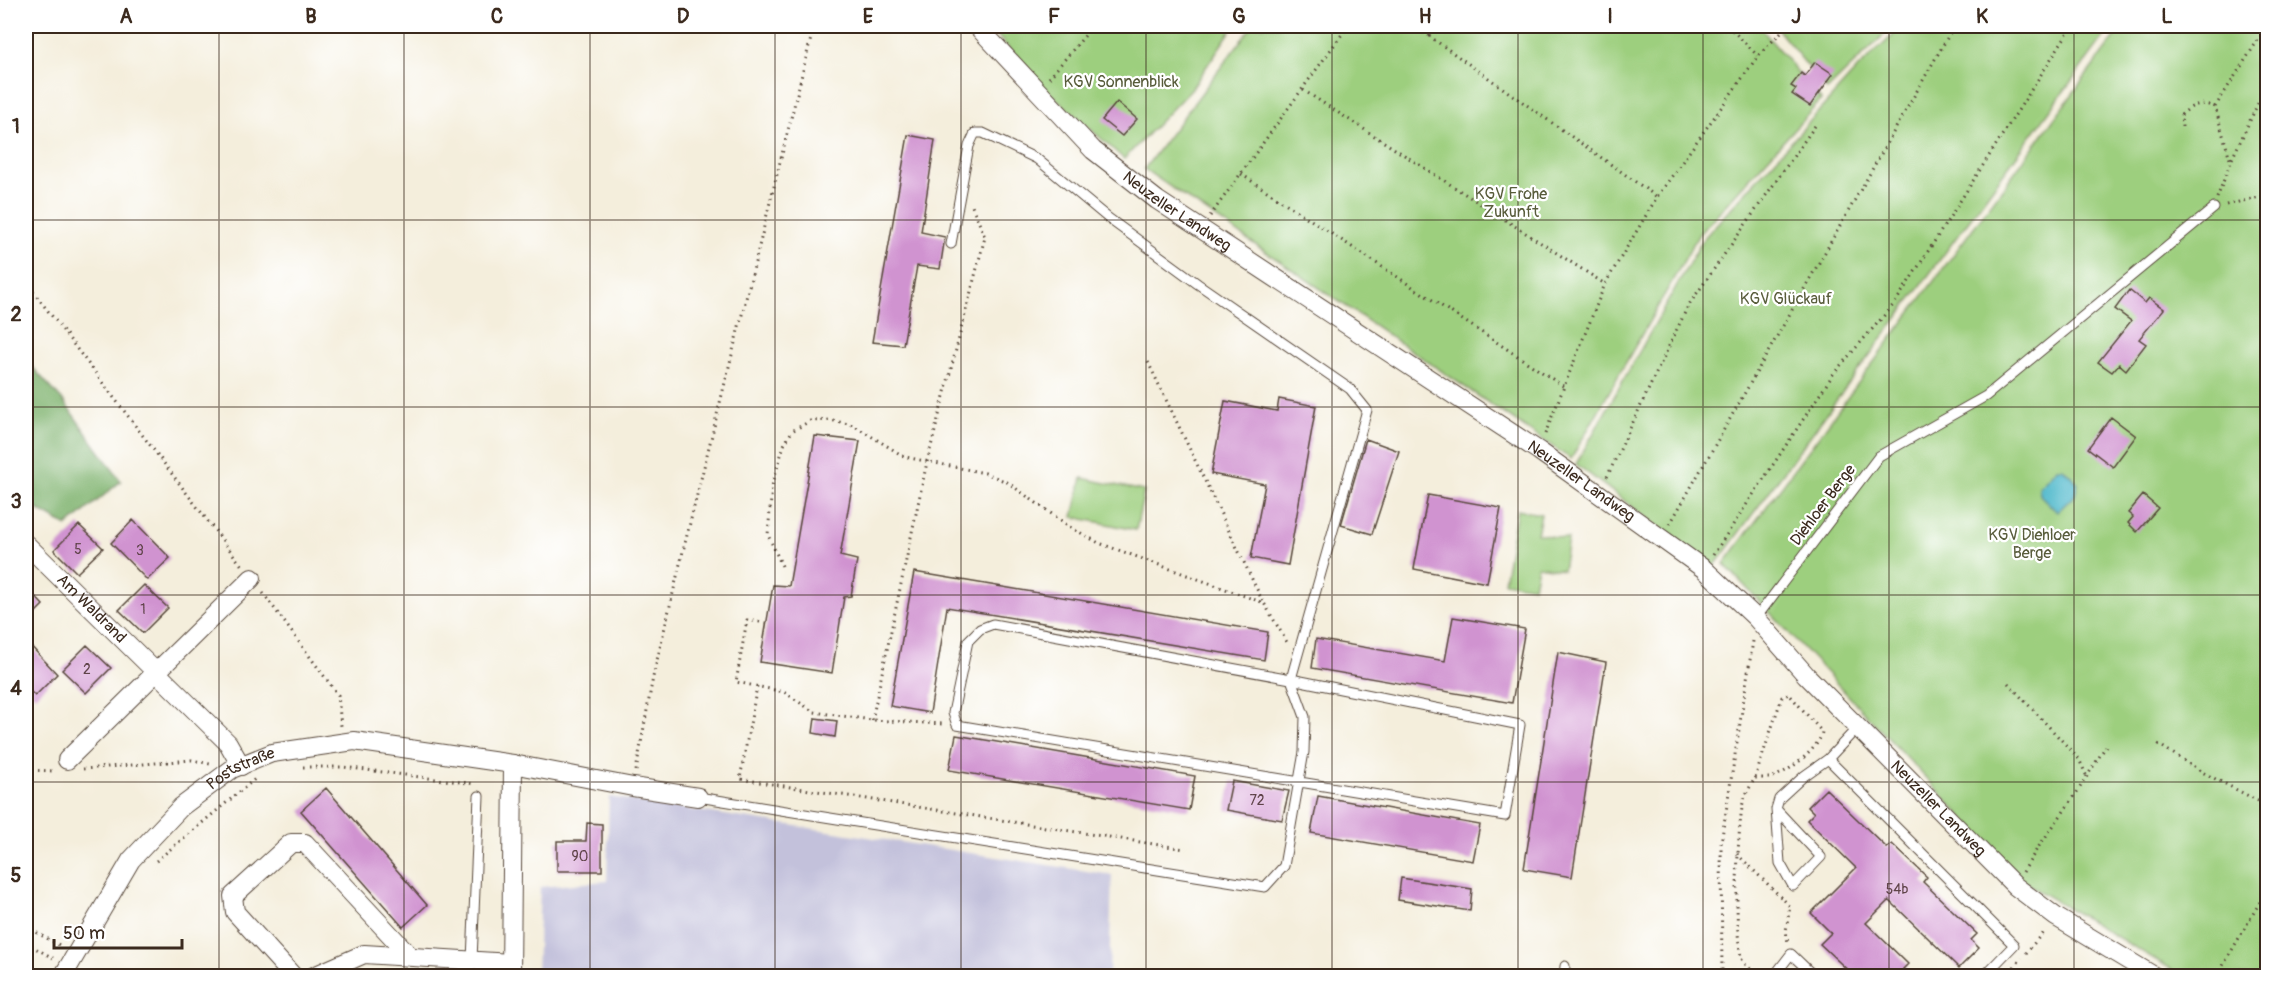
<svg xmlns="http://www.w3.org/2000/svg" width="2293" height="1002" font-family="Pangolin,sans-serif">
	<style>
		.industrial { fill: #c3c1db }
		.green { fill: #9dcf7e; stroke: #6c7c4e; stroke-width: 1.5 }
		.forest { fill: #7eb26d; stroke: #5c6e46; stroke-width: 1.5 }
		.water { fill: #4eb8cb; stroke: #447174; stroke-width: 1.5 }
		.building { fill: #d093d0 }
		.lines { fill: none; stroke-linecap: round; stroke-linejoin: round }
		.service-casing { stroke: #57473a; stroke-width: 11 }
		.minor-casing { stroke: #57473a; stroke-width: 20 }
		.path { stroke: #57473a; stroke-width: 3; stroke-dasharray: 1.5 4.5; stroke-linecap: butt }
		.service { stroke: #fff; stroke-width: 9 }
		.minor { stroke: #fff; stroke-width: 18 }
		.grid { fill: none; stroke: #3b2a1e; stroke-width: 1.5; stroke-opacity: 0.55 }
		.labels { text-anchor: middle; dominant-baseline: central; stroke-width: 4.5; stroke-linejoin: round; paint-order: stroke }
		.number-label { font-size: 14px; fill: #60444a }
		.park-label { font-size: 16px; fill: #585c3b; stroke: #fff }
		.street-label { font-size: 16px; fill: #3b2a1e; stroke: #fff }
		.neatline { fill: none; stroke: #3b2a1e; stroke-width: 2 }
		.grid-label { font-size: 20px; text-anchor: middle; font-weight: bold; fill: #3b2a1e }
	</style>
	<rect width="100%" height="100%" fill="#fff"/>
	<filter id="ink" filterUnits="userSpaceOnUse"><feTurbulence type="fractalNoise" baseFrequency=".0167" numOctaves="2"/><feDisplacementMap in="SourceGraphic" scale="12" xChannelSelector="R" yChannelSelector="G"/><feConvolveMatrix kernelMatrix="1 2 1 2 8 2 1 2 1" color-interpolation-filters="sRGB"/></filter>
	<filter id="wash" filterUnits="userSpaceOnUse"><feTurbulence type="fractalNoise" baseFrequency=".008" numOctaves="4" result="noise"/><feDisplacementMap in="SourceGraphic" scale="24" xChannelSelector="R" yChannelSelector="G"/><feGaussianBlur stdDeviation="1.35" result="paint"/><feColorMatrix in="noise" values="0 0 0 0 0 0 0 0 0 0 0 0 0 0 0 0 0 1.4 0 .05"/><feComposite in="paint" operator="in"/></filter>
	<g filter="url(#wash)">
		<rect width="100%" height="100%" fill="#f4eedc"/>
		<path class="industrial" d="M 609,797 L 1112,875 L 1109,976 L 537,976 L 540,887 L 607,881 Z"/>
		<path class="green" d="M 989,26 L 1234,26 L 1192,88 L 1124,159 L 1039,83 Z
			M 1252,26 L 1759,26 L 1821,100 L 1699,234 L 1571,459 L 1144,169 Z
			M 1775,26 L 1893,26 L 1827,90 Z
			M 1903,26 L 2104,26 L 2109,30 L 1713,568 L 1576,464 L 1703,239 L 1858,68 Z
			M 2123,26 L 2267,26 L 2267,976 L 2183,976 L 2024,882 L 1724,564 Z
			M 1082,478 L 1144,491 L 1136,530 L 1073,517 Z
			M 1517,510 L 1541,514 L 1537,534 L 1568,539 L 1563,570 L 1538,566 L 1534,587 L 1504,582 Z"/>
		<path class="forest" d="M 26,360 L 64,402 L 121,481 L 67,526 L 26,503 Z"/>
		<path class="water" d="M 2057,468 L 2063,468 L 2078,483 L 2075,495 L 2057,512 L 2040,495 L 2039,487 Z"/>
		<g id="blocks">
			<path class="building" d="M 1815,62 L 1833,74 L 1810,106 L 1792,94 L 1796,89 L 1791,86 L 1801,73 L 1805,76 Z
				M 1117,102 L 1137,119 L 1122,136 L 1102,120 Z
				M 908,135 L 935,140 L 921,232 L 945,237 L 944,243 L 940,269 L 917,266 L 903,345 L 872,342 Z
				M 2129,290 L 2145,303 L 2149,298 L 2164,309 L 2139,339 L 2146,344 L 2126,370 L 2119,364 L 2112,372 L 2098,362 L 2131,321 L 2115,309 Z
				M 1279,399 L 1316,406 L 1288,565 L 1251,558 L 1265,484 L 1211,474 L 1225,401 L 1277,411 Z
				M 2111,417 L 2136,436 L 2113,467 L 2088,448 Z
				M 815,436 L 860,441 L 840,556 L 857,560 L 851,596 L 844,597 L 832,673 L 760,662 L 773,585 L 789,586 Z
				M 1366,439 L 1399,451 L 1372,534 L 1341,525 Z
				M 1428,495 L 1501,508 L 1487,583 L 1414,569 Z
				M 2143,495 L 2158,508 L 2137,532 L 2128,523 L 2133,517 L 2128,513 Z
				M 133,520 L 170,558 L 147,580 L 111,543 Z
				M 79,525 L 103,548 L 77,573 L 54,550 Z
				M 914,572 L 1268,632 L 1264,660 L 947,607 L 930,713 L 890,706 Z
				M 144,585 L 168,608 L 143,633 L 119,610 Z
				M 26,587 L 43,605 L 26,622 Z
				M 1453,617 L 1525,629 L 1512,703 L 1312,668 L 1316,639 L 1445,661 Z
				M 26,641 L 57,674 L 35,696 L 26,687 Z
				M 87,645 L 111,668 L 86,693 L 62,670 Z
				M 1558,652 L 1606,662 L 1572,877 L 1524,869 Z
				M 815,718 L 837,721 L 835,737 L 813,733 Z
				M 956,735 L 1195,776 L 1189,810 L 949,770 Z
				M 1232,781 L 1289,791 L 1282,820 L 1226,810 Z
				M 326,788 L 427,905 L 403,927 L 301,811 Z
				M 1826,789 L 1887,848 L 1892,844 L 1927,877 L 1923,882 L 1977,934 L 1971,940 L 1979,948 L 1959,968 L 1889,900 L 1866,923 L 1908,964 L 1903,969 L 1911,976 L 1854,976 L 1820,944 L 1831,933 L 1811,913 L 1856,868 L 1807,820 L 1814,813 L 1808,807 Z
				M 1318,796 L 1480,825 L 1473,861 L 1311,833 Z
				M 587,823 L 602,824 L 602,871 L 557,871 L 557,841 L 586,841 Z
				M 1401,878 L 1472,889 L 1470,911 L 1398,900 Z"/>
		</g>
	</g>
	<g filter="url(#ink)">
		<use href="#blocks" fill-opacity="0" stroke="#57473a" stroke-width="1.5"/>
		<g class="lines">
			<defs>
				<path id="service" d="M 1756,618 L 1879,456 L 1986,396 L 2214,208
					M 993,624 L 1291,679 L 1520,725 L 1505,816 L 957,725 L 953,713 L 968,641 L 980,629 Z
					M 1858,727 L 1828,759 L 2014,945 L 1984,976
					M 698,797 L 1265,887 L 1284,866 L 1304,752 L 1305,717 L 1291,679 L 1367,410 L 1350,389 L 1198,284 L 1108,218 L 1037,159 L 983,133 L 975,133 L 969,146 L 951,244
					M 1776,809 L 1821,857 L 1793,886 L 1780,863 L 1776,809 L 1779,799 L 1804,776 L 1828,759
					M 472,960 L 479,796
					M 1564,976 L 1565,966
					M 1774,976 L 1791,954 L 1814,976"/>
				<g id="minor">
					<path id="s1" d="M 977,26 L 1093,150 L 1157,200 L 1539,451 L 1704,569 L 1756,618 L 1806,675 L 2015,886 L 2056,917 L 2154,976"/>
					<path id="s2" d="M 26,544 L 228,743 L 241,766"/>
					<path d="M 67,760 L 252,578"/>
					<path id="s3" d="M 63,976 L 131,860 L 181,807 L 232,769 L 272,753 L 354,741 L 513,764 L 633,787 L 698,797"/>
					<path d="M 293,976 L 235,912 L 233,896 L 291,843 L 305,843 L 410,956"/>
					<path d="M 314,976 L 364,954 L 511,963"/>
					<path d="M 511,976 L 513,764"/>
				</g>
			</defs>
			<use href="#service" class="service-casing"/>
			<use href="#minor" class="minor-casing"/>
			<path class="path" d="M 1413,26 L 1429,36 L 1436,26
				M 1728,26 L 1758,56
				M 1429,36 L 1657,197
				M 1049,78 L 1093,26
				M 1303,90 L 1605,284
				M 2215,107 L 2267,26
				M 2182,127 L 2181,115 C 2192,105 2200,101 2215,107 L 2230,159
				M 1241,174 L 1563,386
				M 2217,198 L 2231,161 L 2268,82
				M 2226,205 L 2268,195
				M 1210,216 L 1348,26
				M 26,282 L 242,566
				M 1148,362 L 1263,602
				M 1545,434 L 1605,284 L 1657,197 L 1758,56 L 1787,26
				M 1607,477 L 1688,306 L 1817,123
				M 1670,524 L 1954,26
				M 1713,555 L 1834,373 L 1895,303 L 2072,26
				M 782,566 L 768,535 L 772,486 L 784,445 L 792,431 L 810,421 L 830,420 L 853,425 L 905,457 L 985,473 L 1007,482 L 1070,527 L 1099,543 L 1264,603 L 1288,644
				M 263,593 L 338,695 L 341,726
				M 766,623 L 747,620 L 736,682 L 784,692 L 814,712 L 872,720 L 943,724
				M 2008,683 L 2079,759 L 2087,777
				M 757,686 L 740,779 L 1185,849
				M 872,720 L 927,462 L 985,237 L 972,206
				M 2158,744 L 2202,772 L 2268,806
				M 303,767 L 343,767 L 475,784
				M 83,769 L 192,760 L 210,764
				M 26,770 L 55,771
				M 636,771 L 653,677 L 685,543 L 814,26
				M 1755,778 L 1782,697 L 1789,694 L 1822,732 C 1820,748 1786,775 1769,778 C 1765,778 1759,778 1755,778 C 1751,785 1747,792 1744,799 C 1737,819 1733,945 1743,961 C 1748,969 1754,971 1762,972
				M 1737,854 L 1790,906 L 1786,931 L 1788,943
				M 156,861 L 255,779
				M 2023,872 L 2037,849 L 2074,797 L 2106,746
				M 26,927 L 61,946
				M 26,943 L 53,958
				M 2026,953 L 2045,930
				M 1722,976 L 1721,843 L 1753,641
				M 2006,976 L 2022,958
				M 2217,976 L 2268,888"/>
			<use href="#service" class="service"/>
			<use href="#minor" class="minor"/>
		</g>
	</g>
	<path class="grid" d="M 219,26 L 219,976M 404,26 L 404,976M 590,26 L 590,976M 775,26 L 775,976M 961,26 L 961,976M 1146,26 L 1146,976M 1332,26 L 1332,976M 1518,26 L 1518,976M 1703,26 L 1703,976M 1889,26 L 1889,976M 2074,26 L 2074,976M 26,220 L 2268,220M 26,407 L 2268,407M 26,595 L 2268,595M 26,782 L 2268,782"/>
	<g class="labels">
		<g class="number-label">
			<text x="78" y="549">5</text>
			<text x="140" y="550">3</text>
			<text x="143" y="609">1</text>
			<text x="87" y="669">2</text>
			<text x="1257" y="800">72</text>
			<text x="580" y="856">90</text>
			<text x="1897" y="889">54b</text>
		</g>
		<g class="park-label">
			<text x="1121" y="82">KGV Sonnenblick</text>
			<text x="1511" y="194">KGV Frohe<tspan x="1511" dy="18">Zukunft</tspan></text>
			<text x="1786" y="299">KGV Glückauf</text>
			<text x="2032" y="535">KGV Diehloer<tspan x="2032" dy="18">Berge</tspan></text>
		</g>
		<g class="street-label">
			<text stroke="none"><textPath href="#s1" startOffset="274">Neuzeller Landweg</textPath></text>
			<text stroke="none"><textPath href="#s1" startOffset="760">Neuzeller Landweg</textPath></text>
			<text transform="translate(1823 505) rotate(-53)">Diehloer Berge</text>
			<text stroke="none"><textPath href="#s2" startOffset="92">Am Waldrand</textPath></text>
			<text stroke="none"><textPath href="#s3" startOffset="279">Poststraße</textPath></text>
			<text stroke="none"><textPath href="#s1" startOffset="1246">Neuzeller Landweg</textPath></text>
		</g>
	</g>
	<rect width="2293" height="1002" fill="none" stroke="#fff" stroke-width="66"/>
	<path d="M54 939v9h128v-9" fill="none" stroke="#3b2a1e" stroke-width="3"/>
	<text x="63" y="939" font-size="18" fill="#3b2a1e" stroke="#ffffff" stroke-width="4.5" paint-order="stroke">50 m</text>
	<rect x="33" y="33" width="2227" height="936" class="neatline"/>
	<g class="grid-label">
		<text x="126" y="23">A</text>
		<text x="311" y="23">B</text>
		<text x="497" y="23">C</text>
		<text x="683" y="23">D</text>
		<text x="868" y="23">E</text>
		<text x="1054" y="23">F</text>
		<text x="1239" y="23">G</text>
		<text x="1425" y="23">H</text>
		<text x="1610" y="23">I</text>
		<text x="1796" y="23">J</text>
		<text x="1982" y="23">K</text>
		<text x="2167" y="23">L</text>
		<text x="16" y="133">1</text>
		<text x="16" y="321">2</text>
		<text x="16" y="508">3</text>
		<text x="16" y="695">4</text>
		<text x="16" y="882">5</text>
	</g>
</svg>
